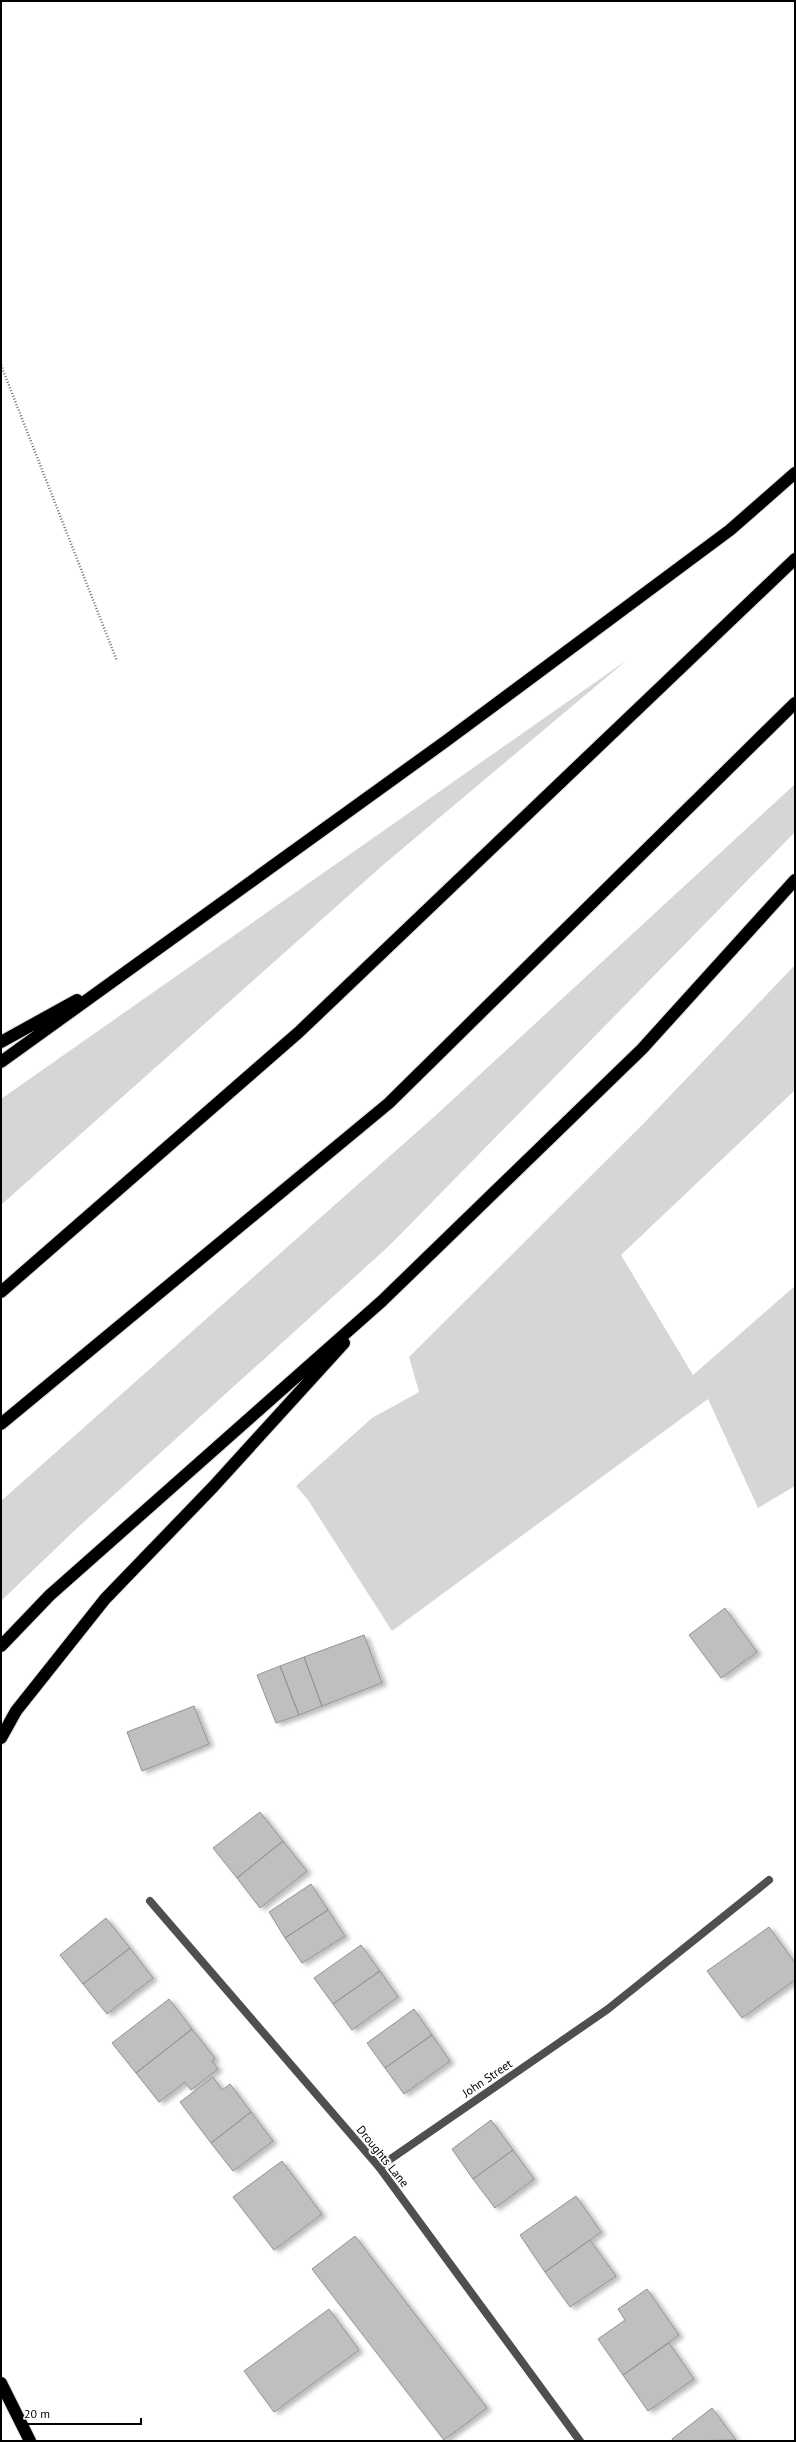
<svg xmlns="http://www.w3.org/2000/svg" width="796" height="2442" font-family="'PT Sans',sans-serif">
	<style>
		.green { fill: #d6d6d6 }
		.building { fill: #bfbfbf; stroke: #939393; filter: url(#shadow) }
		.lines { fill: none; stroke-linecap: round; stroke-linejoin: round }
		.motorway-casing { stroke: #dbdbdb; stroke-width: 14 }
		.path { stroke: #717171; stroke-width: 2.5; stroke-dasharray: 1 2; stroke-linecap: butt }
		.service { stroke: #4f4f4f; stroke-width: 8 }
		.minor { stroke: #4f4f4f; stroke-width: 8 }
		.motorway { stroke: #000; stroke-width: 12 }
		.labels { text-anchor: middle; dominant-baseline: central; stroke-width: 4; stroke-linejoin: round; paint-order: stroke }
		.street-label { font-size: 12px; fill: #000; stroke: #fff }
	</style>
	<defs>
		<filter id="shadow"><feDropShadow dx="4.5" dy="2.5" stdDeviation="2" flood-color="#0004"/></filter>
	</defs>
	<rect width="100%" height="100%" fill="#fff"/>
	<path class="green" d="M 627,660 L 383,865 L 1,1205 L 1,1099 Z
		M 795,784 L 795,832 L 389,1246 L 74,1531 L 1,1601 L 1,1501 L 435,1116 Z
		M 795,965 L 795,1090 L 621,1255 L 693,1375 L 795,1286 L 795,1486 L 758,1508 L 708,1399 L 392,1631 L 308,1500 L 296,1486 L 372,1418 L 419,1392 L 409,1357 L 644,1123 Z"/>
	<path class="building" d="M 725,1608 L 757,1652 L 721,1678 L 689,1635 Z
		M 364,1635 L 382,1683 L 322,1706 L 304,1657 Z
		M 304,1657 L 322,1706 L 299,1715 L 280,1666 Z
		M 280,1666 L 299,1715 L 276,1723 L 257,1675 Z
		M 194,1706 L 209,1744 L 142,1771 L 127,1732 Z
		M 260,1812 L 283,1841 L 237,1878 L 213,1848 Z
		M 283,1841 L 307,1871 L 260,1908 L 237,1878 Z
		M 311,1884 L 328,1910 L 285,1938 L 269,1912 Z
		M 328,1910 L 345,1936 L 302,1963 L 285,1938 Z
		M 106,1918 L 130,1948 L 83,1984 L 60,1955 Z
		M 769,1927 L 795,1963 L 795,1980 L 742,2018 L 707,1971 Z
		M 361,1945 L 380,1971 L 333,2004 L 314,1978 Z
		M 130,1948 L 153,1978 L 107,2014 L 83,1984 Z
		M 380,1971 L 398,1997 L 352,2030 L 333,2004 Z
		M 169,1999 L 192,2029 L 136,2073 L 112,2043 Z
		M 414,2009 L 432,2035 L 385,2068 L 367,2043 Z
		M 192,2029 L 215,2058 L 212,2061 L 218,2069 L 191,2090 L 185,2082 L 159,2102 L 136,2073 Z
		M 432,2035 L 450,2061 L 404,2094 L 385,2068 Z
		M 213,2077 L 222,2090 L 230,2084 L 251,2112 L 211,2143 L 180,2102 Z
		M 251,2112 L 273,2141 L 233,2171 L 211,2143 Z
		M 491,2120 L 513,2150 L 473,2179 L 452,2149 Z
		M 513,2150 L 534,2179 L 495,2208 L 473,2179 Z
		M 282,2161 L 322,2214 L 274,2250 L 233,2197 Z
		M 576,2196 L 601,2232 L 545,2272 L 520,2235 Z
		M 355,2236 L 487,2408 L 444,2440 L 312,2269 Z
		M 590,2240 L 616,2276 L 570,2307 L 545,2272 Z
		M 647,2289 L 679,2335 L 623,2375 L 598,2339 L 625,2320 L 618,2309 Z
		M 329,2309 L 359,2350 L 274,2412 L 244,2371 Z
		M 669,2343 L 694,2379 L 648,2411 L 623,2375 Z
		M 712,2408 L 736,2440 L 673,2441 L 672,2439 Z"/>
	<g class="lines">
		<defs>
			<path id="motorway" d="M 1,1042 L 77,1000
				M 1,1062 L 446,741 L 730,530 L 795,473
				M 1,1292 L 299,1032 L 795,559
				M 1,1424 L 389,1103 L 795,703
				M 1,1646 L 50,1595 L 382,1301 L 642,1049 L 795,880
				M 1,1738 L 16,1711 L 105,1599 L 213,1487 L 344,1343
				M 1,2383 L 30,2441"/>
		</defs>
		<use href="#motorway" class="motorway-casing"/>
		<path class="path" d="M 1,365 L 117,661"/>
		<path class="service" d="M 379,2167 L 608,2009 L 769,1880"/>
		<path class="minor" d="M 150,1901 L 379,2167 L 580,2441"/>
		<use href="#motorway" class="motorway"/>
	</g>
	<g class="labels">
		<g class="street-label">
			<text transform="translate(487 2078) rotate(-34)">John Street</text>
			<text transform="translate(383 2156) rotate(51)">Droughts Lane</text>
		</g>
	</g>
	<rect width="796" height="2442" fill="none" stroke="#000000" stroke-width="4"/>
	<path d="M18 2418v6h123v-6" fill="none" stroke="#000000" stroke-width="2"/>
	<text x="24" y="2418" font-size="12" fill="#000000" stroke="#ffffff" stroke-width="3" paint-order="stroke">20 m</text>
</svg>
